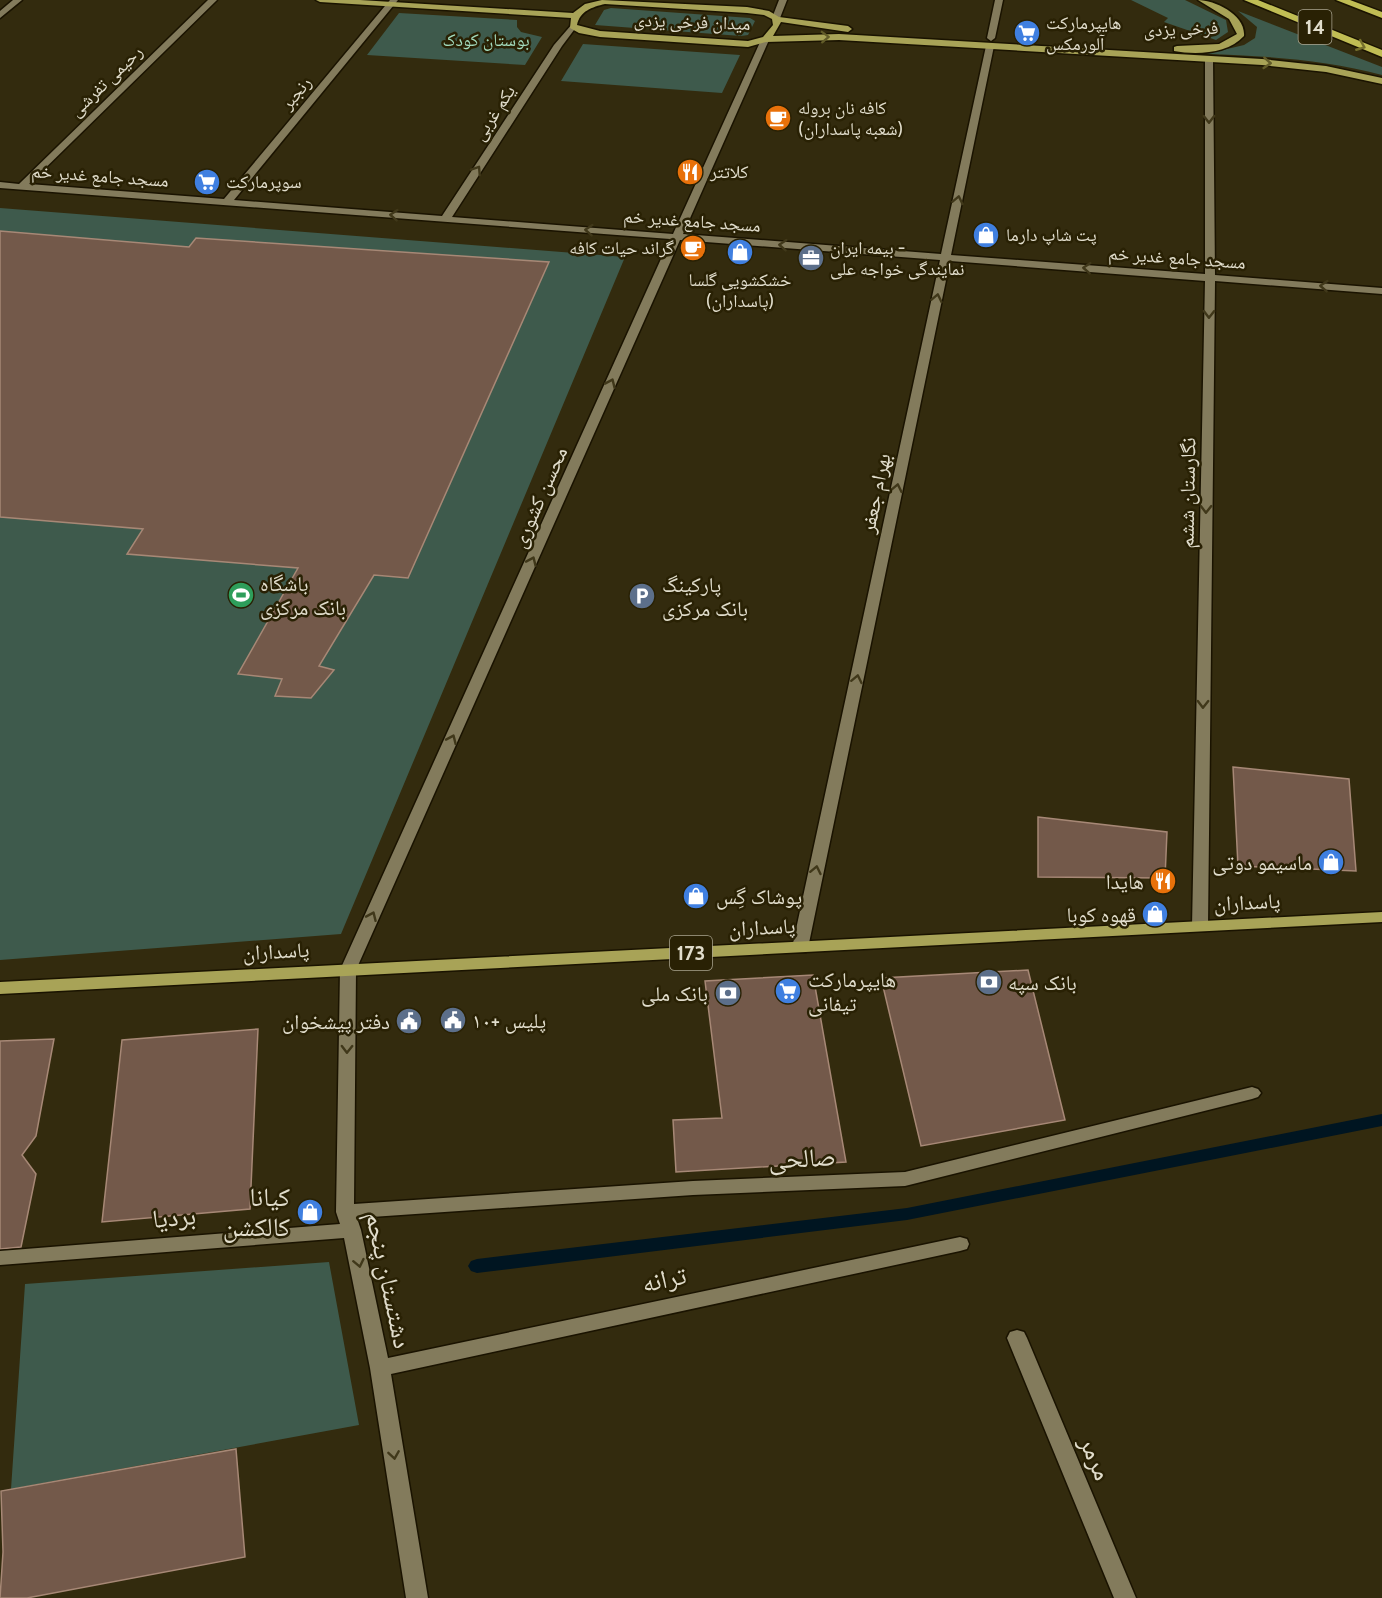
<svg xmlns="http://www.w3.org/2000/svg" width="1382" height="1598" font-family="Cabin,'Noto Naskh Arabic',sans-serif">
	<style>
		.green { fill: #3e5a4c }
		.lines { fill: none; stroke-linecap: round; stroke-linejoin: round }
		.stream { fill: #001521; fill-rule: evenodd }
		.building { fill: #73594a; stroke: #a78876; stroke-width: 1.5 }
		.minor-casing { stroke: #1a1300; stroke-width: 3 }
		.major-casing { stroke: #1a1300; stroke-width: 3 }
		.highway-casing { stroke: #1a1300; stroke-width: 3 }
		.minor { fill: #837b5c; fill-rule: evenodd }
		.major { fill: #a8a357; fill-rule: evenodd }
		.highway { fill: #c0bd54; fill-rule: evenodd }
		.oneway { stroke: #625c29 }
		.oneway2 { stroke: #746f2c }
		.oneway3 { stroke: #40381a }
		.labels { text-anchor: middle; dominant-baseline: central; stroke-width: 5; stroke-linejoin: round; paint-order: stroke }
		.far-street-label { font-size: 18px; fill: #e1ddcc; stroke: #292104 }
		.far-poi-label { font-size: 18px; fill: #e1ddcc; stroke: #292104; text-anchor: start }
		.far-park-label { font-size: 18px; fill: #a3dcbe; stroke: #292104 }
		.shield { fill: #292104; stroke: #aaa590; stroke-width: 1.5 }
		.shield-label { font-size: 20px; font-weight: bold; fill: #e1ddcc }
		.street-label { font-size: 21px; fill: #e1ddcc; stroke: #292104 }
		.poi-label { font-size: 21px; fill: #e1ddcc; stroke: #292104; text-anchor: start }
		.near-street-label { font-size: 26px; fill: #e1ddcc; stroke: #292104 }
		.near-poi-label { font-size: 26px; fill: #e1ddcc; stroke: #292104; text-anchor: end }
	</style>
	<rect width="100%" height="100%" fill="#332b0e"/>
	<path class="green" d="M 1131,0 L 1185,0 L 1226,20 L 1228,32 L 1216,40 L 1164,22 L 1168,18 Z
		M 611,8 L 750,18 L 755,21 L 748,35 L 741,36 L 595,25 L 604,10 Z
		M 1238,11 L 1382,67 L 1382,75 C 1324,59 1265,56 1206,54 L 1244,45 L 1255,38 L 1257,27 Z
		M 399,13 L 517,20 L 517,27 L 521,32 L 542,37 L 525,65 L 367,55 Z
		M 583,44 L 740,55 L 722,93 L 561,81 Z
		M 0,208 L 625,257 L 341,934 L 0,960 Z
		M 329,1262 L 359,1425 L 11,1489 L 25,1284 Z"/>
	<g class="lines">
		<path class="stream" d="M 1382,1114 L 1382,1126 L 907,1220 L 477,1273 L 471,1271 L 468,1266 L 471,1261 L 477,1259 L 907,1208 Z"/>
	</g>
	<path class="building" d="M 0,231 L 189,247 L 196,238 L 549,262 L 408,578 L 374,575 L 319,666 L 334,670 L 311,698 L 275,696 L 282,679 L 238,674 L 298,568 L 127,554 L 143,529 L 0,517 Z
		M 1233,767 L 1349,779 L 1356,871 L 1238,866 Z
		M 1038,817 L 1167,832 L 1165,878 L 1038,877 Z
		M 1028,970 L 1065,1120 L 921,1146 L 881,978 Z
		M 813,975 L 846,1162 L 676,1172 L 673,1120 L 722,1118 L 705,981 Z
		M 258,1029 L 250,1209 L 102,1222 L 122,1040 Z
		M 54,1039 L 36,1136 L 22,1155 L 36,1174 L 21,1247 L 0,1249 L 0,1041 Z
		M 236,1449 L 245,1557 L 27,1598 L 0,1598 L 3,1552 L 1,1491 Z"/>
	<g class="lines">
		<defs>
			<path id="minor" d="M 13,0 L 22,0 L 0,18 L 0,11 Z
				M 208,0 L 217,0 L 29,184 L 224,199 L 390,0 L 398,0 L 234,200 L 442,216 L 554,45 L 573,23 L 577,26 L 562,46 L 452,217 L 673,234 L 761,40 L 765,37 L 769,40 L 683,234 L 941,254 L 986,46 L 990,43 L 994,46 L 951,255 L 1205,274 L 1205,60 L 1209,57 L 1213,60 L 1215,275 L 1382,288 L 1382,294 L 1215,281 L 1208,927 L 1206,931 L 1194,931 L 1192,927 L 1205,281 L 950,261 L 808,948 L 806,952 L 794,952 L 792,948 L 940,260 L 680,240 L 356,970 L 354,1204 L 693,1181 L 905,1172 L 1252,1087 L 1258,1089 L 1261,1093 L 1258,1097 L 1252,1099 L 905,1186 L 693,1195 L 357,1218 L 361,1230 L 388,1358 L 960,1237 L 967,1239 L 969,1244 L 967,1249 L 960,1251 L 391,1374 L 428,1598 L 406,1598 L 370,1368 L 344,1238 L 0,1265 L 0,1251 L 340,1224 L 336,1212 L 340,970 L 670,239 L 0,188 L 0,182 L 19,184 Z
				M 779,0 L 787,0 L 780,18 L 776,21 L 772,18 Z
				M 995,0 L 1003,0 L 995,38 L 991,41 L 987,38 Z
				M 1017,1330 L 1024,1332 L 1027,1338 L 1136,1598 L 1114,1598 L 1007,1338 L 1010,1332 Z"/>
			<path id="major" d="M 316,0 L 360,0 L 573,13 L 585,4 L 602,0 L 747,7 L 769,11 L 779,17 L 848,26 L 852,29 L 848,32 L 781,22 L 773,36 L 839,34 L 1262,59 L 1326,66 L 1382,78 L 1382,84 L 1326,72 L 1262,65 L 839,40 L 766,42 L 748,47 L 600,37 L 579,33 L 570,28 L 571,18 L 320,2 ZM 605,4 L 747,13 L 764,15 L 772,19 L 773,25 L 763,37 L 748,41 L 600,31 L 577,25 C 580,11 592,7 605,4 Z
				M 1198,0 C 1215,0 1246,15 1244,36 C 1228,54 1196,55 1174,51 L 1174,47 L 1177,46 L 1219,44 L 1237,34 L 1229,19 Z
				M 1382,912 L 1382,922 L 0,994 L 0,982 Z"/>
			<path id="highway" d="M 1244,0 L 1258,0 L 1382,50 L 1382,57 Z
				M 1336,0 L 1350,0 L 1382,12 L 1382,18 Z"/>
		</defs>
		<use href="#minor" class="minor-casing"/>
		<use href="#major" class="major-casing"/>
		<use href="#highway" class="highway-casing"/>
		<use href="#minor" class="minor"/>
		<use href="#major" class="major"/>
		<use href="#highway" class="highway"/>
	</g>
	<defs><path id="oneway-chevron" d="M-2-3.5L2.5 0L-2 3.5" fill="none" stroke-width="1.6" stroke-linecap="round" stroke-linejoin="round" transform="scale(1.5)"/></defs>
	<g class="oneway">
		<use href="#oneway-chevron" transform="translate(825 37) rotate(-2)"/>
		<use href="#oneway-chevron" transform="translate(1267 63) rotate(4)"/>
	</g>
	<use class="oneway2" href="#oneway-chevron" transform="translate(1361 46) rotate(22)"/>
	<g class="oneway3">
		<use href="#oneway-chevron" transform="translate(1209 119) rotate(90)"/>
		<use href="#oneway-chevron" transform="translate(477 170) rotate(-57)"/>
		<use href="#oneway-chevron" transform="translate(958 200) rotate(-78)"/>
		<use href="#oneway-chevron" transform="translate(394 215) rotate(-176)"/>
		<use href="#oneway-chevron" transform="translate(589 230) rotate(-176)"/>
		<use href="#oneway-chevron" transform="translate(783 245) rotate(-176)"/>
		<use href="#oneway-chevron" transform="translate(1087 268) rotate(-176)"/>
		<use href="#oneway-chevron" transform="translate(1324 286) rotate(-176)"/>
		<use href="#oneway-chevron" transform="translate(937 298) rotate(-78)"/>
		<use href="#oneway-chevron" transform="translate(1209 314) rotate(91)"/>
		<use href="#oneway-chevron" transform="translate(611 383) rotate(-66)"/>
		<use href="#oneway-chevron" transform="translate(897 488) rotate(-78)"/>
		<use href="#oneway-chevron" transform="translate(1206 509) rotate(91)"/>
		<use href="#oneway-chevron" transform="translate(532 561) rotate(-66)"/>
		<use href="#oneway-chevron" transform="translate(857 679) rotate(-78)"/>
		<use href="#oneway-chevron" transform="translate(1203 704) rotate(91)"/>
		<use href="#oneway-chevron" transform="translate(452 739) rotate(-66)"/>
		<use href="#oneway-chevron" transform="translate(816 870) rotate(-78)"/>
		<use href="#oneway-chevron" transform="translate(372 916) rotate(-66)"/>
		<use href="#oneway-chevron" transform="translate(347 1049) rotate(91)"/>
		<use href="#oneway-chevron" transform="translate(359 1263) rotate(78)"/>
		<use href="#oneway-chevron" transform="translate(394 1455) rotate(81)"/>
	</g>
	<defs>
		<symbol id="supermarket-disc" viewBox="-11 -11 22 22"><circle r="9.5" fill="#3f7fe0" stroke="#292104"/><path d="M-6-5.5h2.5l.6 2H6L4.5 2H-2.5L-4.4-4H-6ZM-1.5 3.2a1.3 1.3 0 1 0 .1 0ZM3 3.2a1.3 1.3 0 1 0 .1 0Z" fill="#fff"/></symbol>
		<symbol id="cafe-disc" viewBox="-11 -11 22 22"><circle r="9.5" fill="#e8710a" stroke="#292104"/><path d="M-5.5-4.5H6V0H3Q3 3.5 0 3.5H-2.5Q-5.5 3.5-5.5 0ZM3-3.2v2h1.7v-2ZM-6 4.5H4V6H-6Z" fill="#fff"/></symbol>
		<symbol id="restaurant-disc" viewBox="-11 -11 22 22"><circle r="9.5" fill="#e8710a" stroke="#292104"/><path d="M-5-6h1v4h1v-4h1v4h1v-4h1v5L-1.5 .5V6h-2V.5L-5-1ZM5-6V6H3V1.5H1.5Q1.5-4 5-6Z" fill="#fff"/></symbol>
		<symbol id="shop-disc" viewBox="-11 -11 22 22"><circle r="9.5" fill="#3f7fe0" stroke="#292104"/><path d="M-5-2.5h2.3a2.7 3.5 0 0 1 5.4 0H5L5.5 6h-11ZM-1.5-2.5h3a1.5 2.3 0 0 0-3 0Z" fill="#fff"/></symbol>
		<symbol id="office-disc" viewBox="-11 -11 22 22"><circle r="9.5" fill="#5c6f8a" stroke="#292104"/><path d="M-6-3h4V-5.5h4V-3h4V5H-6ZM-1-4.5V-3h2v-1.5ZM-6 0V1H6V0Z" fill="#fff"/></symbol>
		<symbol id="stadium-disc" viewBox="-11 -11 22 22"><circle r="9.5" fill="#2e9e5b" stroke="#292104"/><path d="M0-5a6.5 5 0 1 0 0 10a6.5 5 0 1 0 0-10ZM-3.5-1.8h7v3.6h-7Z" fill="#fff"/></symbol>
		<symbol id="parking-disc" viewBox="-11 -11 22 22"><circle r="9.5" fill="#5c6f8a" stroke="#292104"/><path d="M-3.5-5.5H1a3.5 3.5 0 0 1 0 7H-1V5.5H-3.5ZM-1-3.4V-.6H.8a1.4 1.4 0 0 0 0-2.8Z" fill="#fff"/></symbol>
		<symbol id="bank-disc" viewBox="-11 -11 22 22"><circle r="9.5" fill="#5c6f8a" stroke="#292104"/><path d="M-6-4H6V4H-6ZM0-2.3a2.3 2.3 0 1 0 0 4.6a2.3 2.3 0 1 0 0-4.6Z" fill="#fff"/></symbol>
		<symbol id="civic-disc" viewBox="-11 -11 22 22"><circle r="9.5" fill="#5c6f8a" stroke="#292104"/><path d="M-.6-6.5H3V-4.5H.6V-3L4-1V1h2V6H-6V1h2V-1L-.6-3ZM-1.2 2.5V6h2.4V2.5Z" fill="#fff"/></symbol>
	</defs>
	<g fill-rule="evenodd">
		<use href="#supermarket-disc" x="1012" y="18" width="30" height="30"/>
		<use href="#cafe-disc" x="763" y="103" width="30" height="30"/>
		<use href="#restaurant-disc" x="675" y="157" width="30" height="30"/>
		<use href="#supermarket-disc" x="192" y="167" width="30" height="30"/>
		<use href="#shop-disc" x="971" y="220" width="30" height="30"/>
		<use href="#cafe-disc" x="678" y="233" width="30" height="30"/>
		<use href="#shop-disc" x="725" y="237" width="30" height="30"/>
		<use href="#office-disc" x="796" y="243" width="30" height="30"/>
		<use href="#stadium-disc" x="226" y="580" width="30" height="30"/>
		<use href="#parking-disc" x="627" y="581" width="30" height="30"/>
		<use href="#shop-disc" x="1316" y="847" width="30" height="30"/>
		<use href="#restaurant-disc" x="1148" y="866" width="30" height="30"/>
		<use href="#shop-disc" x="681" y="881" width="30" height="30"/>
		<use href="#shop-disc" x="1140" y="899" width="30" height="30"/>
		<use href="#bank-disc" x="974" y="967" width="30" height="30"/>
		<use href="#supermarket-disc" x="773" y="976" width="30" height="30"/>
		<use href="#bank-disc" x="713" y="978" width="30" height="30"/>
		<use href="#civic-disc" x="438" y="1005" width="30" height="30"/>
		<use href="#civic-disc" x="394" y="1006" width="30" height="30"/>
		<use href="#shop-disc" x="295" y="1197" width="30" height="30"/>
	</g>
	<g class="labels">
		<g class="far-street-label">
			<text transform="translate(692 22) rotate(2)">میدان فرخی یزدی</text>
			<text transform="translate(1181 29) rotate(-2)">فرخی یزدی</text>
			<text transform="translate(106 81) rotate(-44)">رحیمی تفرشی</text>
			<text transform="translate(296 93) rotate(-50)">رنجبر</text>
			<text transform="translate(494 113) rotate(-57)">یکم غربی</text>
			<text transform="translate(100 176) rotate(4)">مسجد جامع غدیر خم</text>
			<text transform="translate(692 221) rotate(4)">مسجد جامع غدیر خم</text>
			<text transform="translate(1177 258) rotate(4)">مسجد جامع غدیر خم</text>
		</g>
		<g class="far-poi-label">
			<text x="1046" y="23">هایپرمارکت<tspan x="1046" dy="21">آلورمکس</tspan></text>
			<text x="798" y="108">کافه نان بروله<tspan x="798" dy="21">(شعبه پاسداران)</tspan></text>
			<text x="710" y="172">کلاتتر</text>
			<text x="226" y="182">سوپرمارکت</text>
			<text x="1006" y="235">پت شاپ دارما</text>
			<text x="674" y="248" text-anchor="end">گراند حیات کافه</text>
			<text x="830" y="248">بیمه ایران -<tspan x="830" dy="21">نمایندگی خواجه علی</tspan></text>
			<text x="740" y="280" text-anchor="middle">خشکشویی گلسا<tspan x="740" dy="21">(پاسداران)</tspan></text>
		</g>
		<g class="far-park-label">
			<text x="486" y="40">بوستان کودک</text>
		</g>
		<g class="shield">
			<rect x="1298.5" y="10" width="33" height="34" rx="4.5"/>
			<rect x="670" y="936" width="42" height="34" rx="4.5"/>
		</g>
		<g class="shield-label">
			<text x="1315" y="27">14</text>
			<text x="691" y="953">173</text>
		</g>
		<g class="street-label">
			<text transform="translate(875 493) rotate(-78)">بهرام جعفر</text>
			<text transform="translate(1187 493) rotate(-89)">نگارستان ششم</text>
			<text transform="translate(539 497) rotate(-66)">محسن کشوری</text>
			<text transform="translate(1247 902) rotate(-3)">پاسداران</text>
			<text transform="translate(762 927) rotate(-3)">پاسداران</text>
			<text transform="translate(276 951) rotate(-3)">پاسداران</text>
		</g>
		<g class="poi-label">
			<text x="260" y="583">باشگاه<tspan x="260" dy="24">بانک مرکزی</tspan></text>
			<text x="662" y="584">پارکینگ<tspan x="662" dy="24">بانک مرکزی</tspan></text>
			<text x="1312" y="862" text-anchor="end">ماسیمو دوتی</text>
			<text x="1144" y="881" text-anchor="end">هایدا</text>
			<text x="716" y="896">پوشاک گِس</text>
			<text x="1136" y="914" text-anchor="end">قهوه کوبا</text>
			<text x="808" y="979">هایپرمارکت<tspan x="808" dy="24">تیفانی</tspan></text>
			<text x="1008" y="982">بانک سپه</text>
			<text x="708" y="993" text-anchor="end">بانک ملی</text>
			<text x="472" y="1020">پلیس +۱۰</text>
			<text x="390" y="1021" text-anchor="end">دفتر پیشخوان</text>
		</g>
		<g class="near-street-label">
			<text transform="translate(802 1158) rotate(-3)">صالحی</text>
			<text transform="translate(174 1217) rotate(-5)">بردیا</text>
			<text transform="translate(664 1279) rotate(-12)">ترانه</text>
			<text transform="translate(389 1280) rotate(78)">دشتستان پنجم</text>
			<text transform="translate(1096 1458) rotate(67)">مرمر</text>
		</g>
		<g class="near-poi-label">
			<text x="290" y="1197">کیانا<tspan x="290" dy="30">کالکشن</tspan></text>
		</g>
	</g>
</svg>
